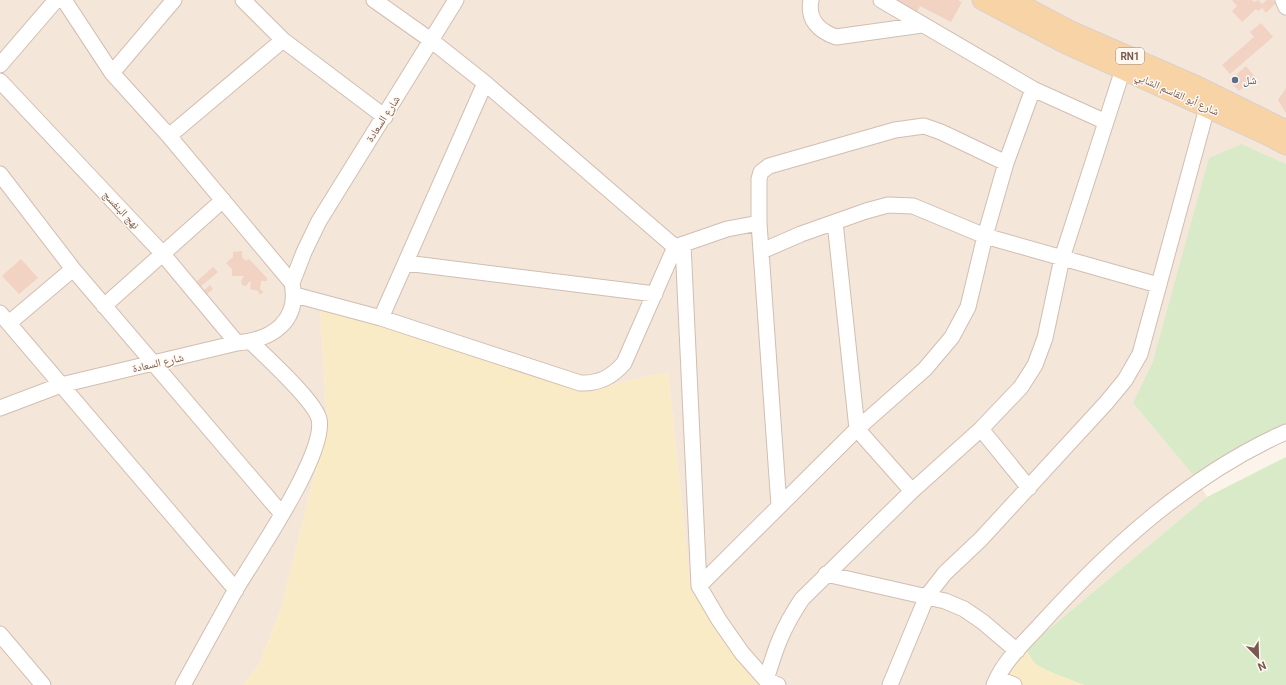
<svg xmlns="http://www.w3.org/2000/svg" width="1286" height="685" font-family="Roboto,'Noto Naskh Arabic',sans-serif">
	<style>
		.residential { fill: #f4e6d9 }
		.green { fill: #d9eac8 }
		.sand { fill: #faebc7 }
		.building { fill: #f1d2c3 }
		.lines { fill: none; stroke-linecap: round; stroke-linejoin: round }
		.minor-casing { stroke: #d1beb2; stroke-width: 17 }
		.major-casing { stroke: #d9d1cd; stroke-width: 21 }
		.minor { stroke: #fff; stroke-width: 15 }
		.major { stroke: #f8d3a6; stroke-width: 19 }
		.service-dot { fill: #5c6f8a; stroke: #fff8f1; stroke-width: 1.5 }
		.labels { text-anchor: middle; dominant-baseline: central; stroke-width: 3; stroke-linejoin: round; paint-order: stroke }
		.shield { fill: #fff8f1; stroke: #a0897f; stroke-width: 1 }
		.shield-label { font-size: 10px; font-weight: bold; fill: #77594e }
		.service-label { font-size: 11px; fill: #4e5e75; stroke: #fff8f1; text-anchor: start }
		.street-label { font-size: 11px; fill: #77594e; stroke: #fff8f1 }
	</style>
	<rect width="100%" height="100%" fill="#fcf4ea"/>
	<path class="residential" d="M 0,0 L 1286,0 L 1286,164 L 1242,144 L 1153,361 L 1133,403 L 1198,481 L 1207,497 L 1025,649 L 1004,685 L 761,685 L 766,673 L 691,592 L 668,372 L 610,385 L 320,305 L 327,424 L 281,609 L 259,665 L 243,685 L 0,685 Z"/>
	<path class="green" d="M 1242,144 L 1286,164 L 1286,430 L 1198,481 L 1133,403 L 1153,361 L 1209,158 Z
		M 1286,457 L 1286,685 L 1084,685 L 1050,672 L 1035,664 L 1025,649 L 1207,497 Z"/>
	<path class="sand" d="M 320,305 L 610,385 L 668,372 L 691,591 L 766,673 L 761,685 L 243,685 L 259,665 L 281,609 L 327,424 Z
		M 1025,649 L 1035,664 L 1050,672 L 1084,685 L 1004,685 Z"/>
	<path class="building" d="M 890,0 L 958,0 L 962,2 L 951,22 L 920,6 L 916,14 Z
		M 1232,0 L 1252,0 L 1254,2 L 1258,0 L 1262,4 L 1267,0 L 1273,0 L 1276,3 L 1266,13 L 1262,8 L 1258,11 L 1256,9 L 1242,22 L 1232,11 L 1237,6 Z
		M 1261,23 L 1273,37 L 1230,74 L 1222,65 L 1254,37 L 1250,32 Z
		M 1246,66 L 1255,77 L 1239,91 L 1229,81 Z
		M 1286,88 L 1286,113 L 1278,100 Z
		M 242,251 L 242,257 L 246,261 L 249,259 L 267,278 L 267,281 L 261,281 L 260,289 L 263,291 L 262,294 L 259,294 L 258,291 L 250,289 L 251,282 L 249,282 L 246,286 L 242,285 L 241,281 L 244,276 L 232,276 L 232,269 L 226,263 L 233,257 L 233,252 Z
		M 21,259 L 38,278 L 19,294 L 2,276 Z
		M 213,267 L 218,272 L 199,288 L 195,283 Z
		M 210,285 L 213,289 L 205,296 L 202,292 Z"/>
	<g class="lines">
		<defs>
			<path id="minor" d="M 243,0 L 283,40 L 385,117
				M 374,0 L 432,41 L 485,83 L 675,247
				M 811,0 C 807,20 819,31 836,37 L 922,25
				M 881,0 L 1033,89 L 1106,122
				M 1283,0 L 1286,7
				M 0,65 L 56,0
				M 112,73 L 174,0
				M 0,81 L 162,253 L 237,343
				M 169,136 L 283,40
				M 0,174 L 73,269 L 282,514
				M 835,222 L 857,429 L 912,491
				M 683,244 L 699,586 L 719,620 L 742,653 L 766,680 L 778,685
				M 762,251 L 801,234 L 866,211 L 888,205 L 913,206 L 985,236 L 1158,285
				M 406,263 L 655,294
				M 292,283 L 304,252 L 319,221 L 456,0
				M 295,295 L 381,318 L 580,383 C 599,384 612,377 624,363 L 675,247 L 727,229 L 759,223
				M 104,306 L 223,200
				M 0,313 L 236,590
				M 381,318 L 485,83
				M 9,323 L 73,269
				M 0,408 L 61,385 L 237,343 C 272,340 300,321 292,283 L 169,136 L 112,73 L 64,0
				M 981,429 L 1029,488
				M 779,506 L 759,223 L 759,179 L 761,172 L 769,166 L 895,130 L 924,126 L 941,132 L 1006,163
				M 826,574 L 945,601 L 964,609 L 983,622 L 1017,651
				M 699,586 L 857,429 L 925,369 L 952,337 L 968,307 L 985,236 L 1006,163 L 1033,89
				M 0,634 L 43,685
				M 997,678 L 1014,685
				M 766,680 C 776,647 782,629 802,599 L 912,491 L 981,429 L 1021,387 L 1035,365 L 1045,338 L 1062,258 L 1126,60
				M 183,685 C 201,653 218,621 236,589 C 255,557 327,453 319,419 C 315,401 266,357 251,342
				M 890,685 L 927,596 L 945,573 L 981,539 L 1106,403 L 1125,380 L 1140,354 L 1207,108
				M 994,685 C 1004,660 1025,642 1042,623 C 1111,547 1191,474 1286,432"/>
			<path id="major" d="M 982,0 L 1066,44 L 1267,135 L 1286,145
				M 1012,0 L 1073,32 L 1197,86 L 1286,130"/>
		</defs>
		<use href="#minor" class="minor-casing"/>
		<use href="#major" class="major-casing"/>
		<use href="#minor" class="minor"/>
		<use href="#major" class="major"/>
	</g>
	<circle class="service-dot" cx="1235" cy="80" r="4"/>
	<g class="labels">
		<rect class="shield" x="1116" y="48" width="28" height="16" rx="3"/>
		<g class="shield-label">
			<text x="1130" y="56">RN1</text>
		</g>
		<g class="service-label">
			<text x="1243" y="80">شل</text>
		</g>
		<g class="street-label">
			<text transform="translate(1177 94) rotate(24)">شارع أبو القاسم الشابي</text>
			<text transform="translate(383 119) rotate(-57)">شارع السعادة</text>
			<text transform="translate(121 210) rotate(47)">نهج البنفسج</text>
			<text transform="translate(158 363) rotate(-13)">شارع السعادة</text>
		</g>
	</g>
	<g transform="translate(1258 657) rotate(157)" stroke="#fff8f1" stroke-width="3" paint-order="stroke">
	<path d="M0-3L7 15L0 10L-7 15Z" fill="#77594e"/>
	<text y="-6" font-size="11" font-weight="bold" text-anchor="middle" fill="#77594e">N</text>
	</g>
</svg>
